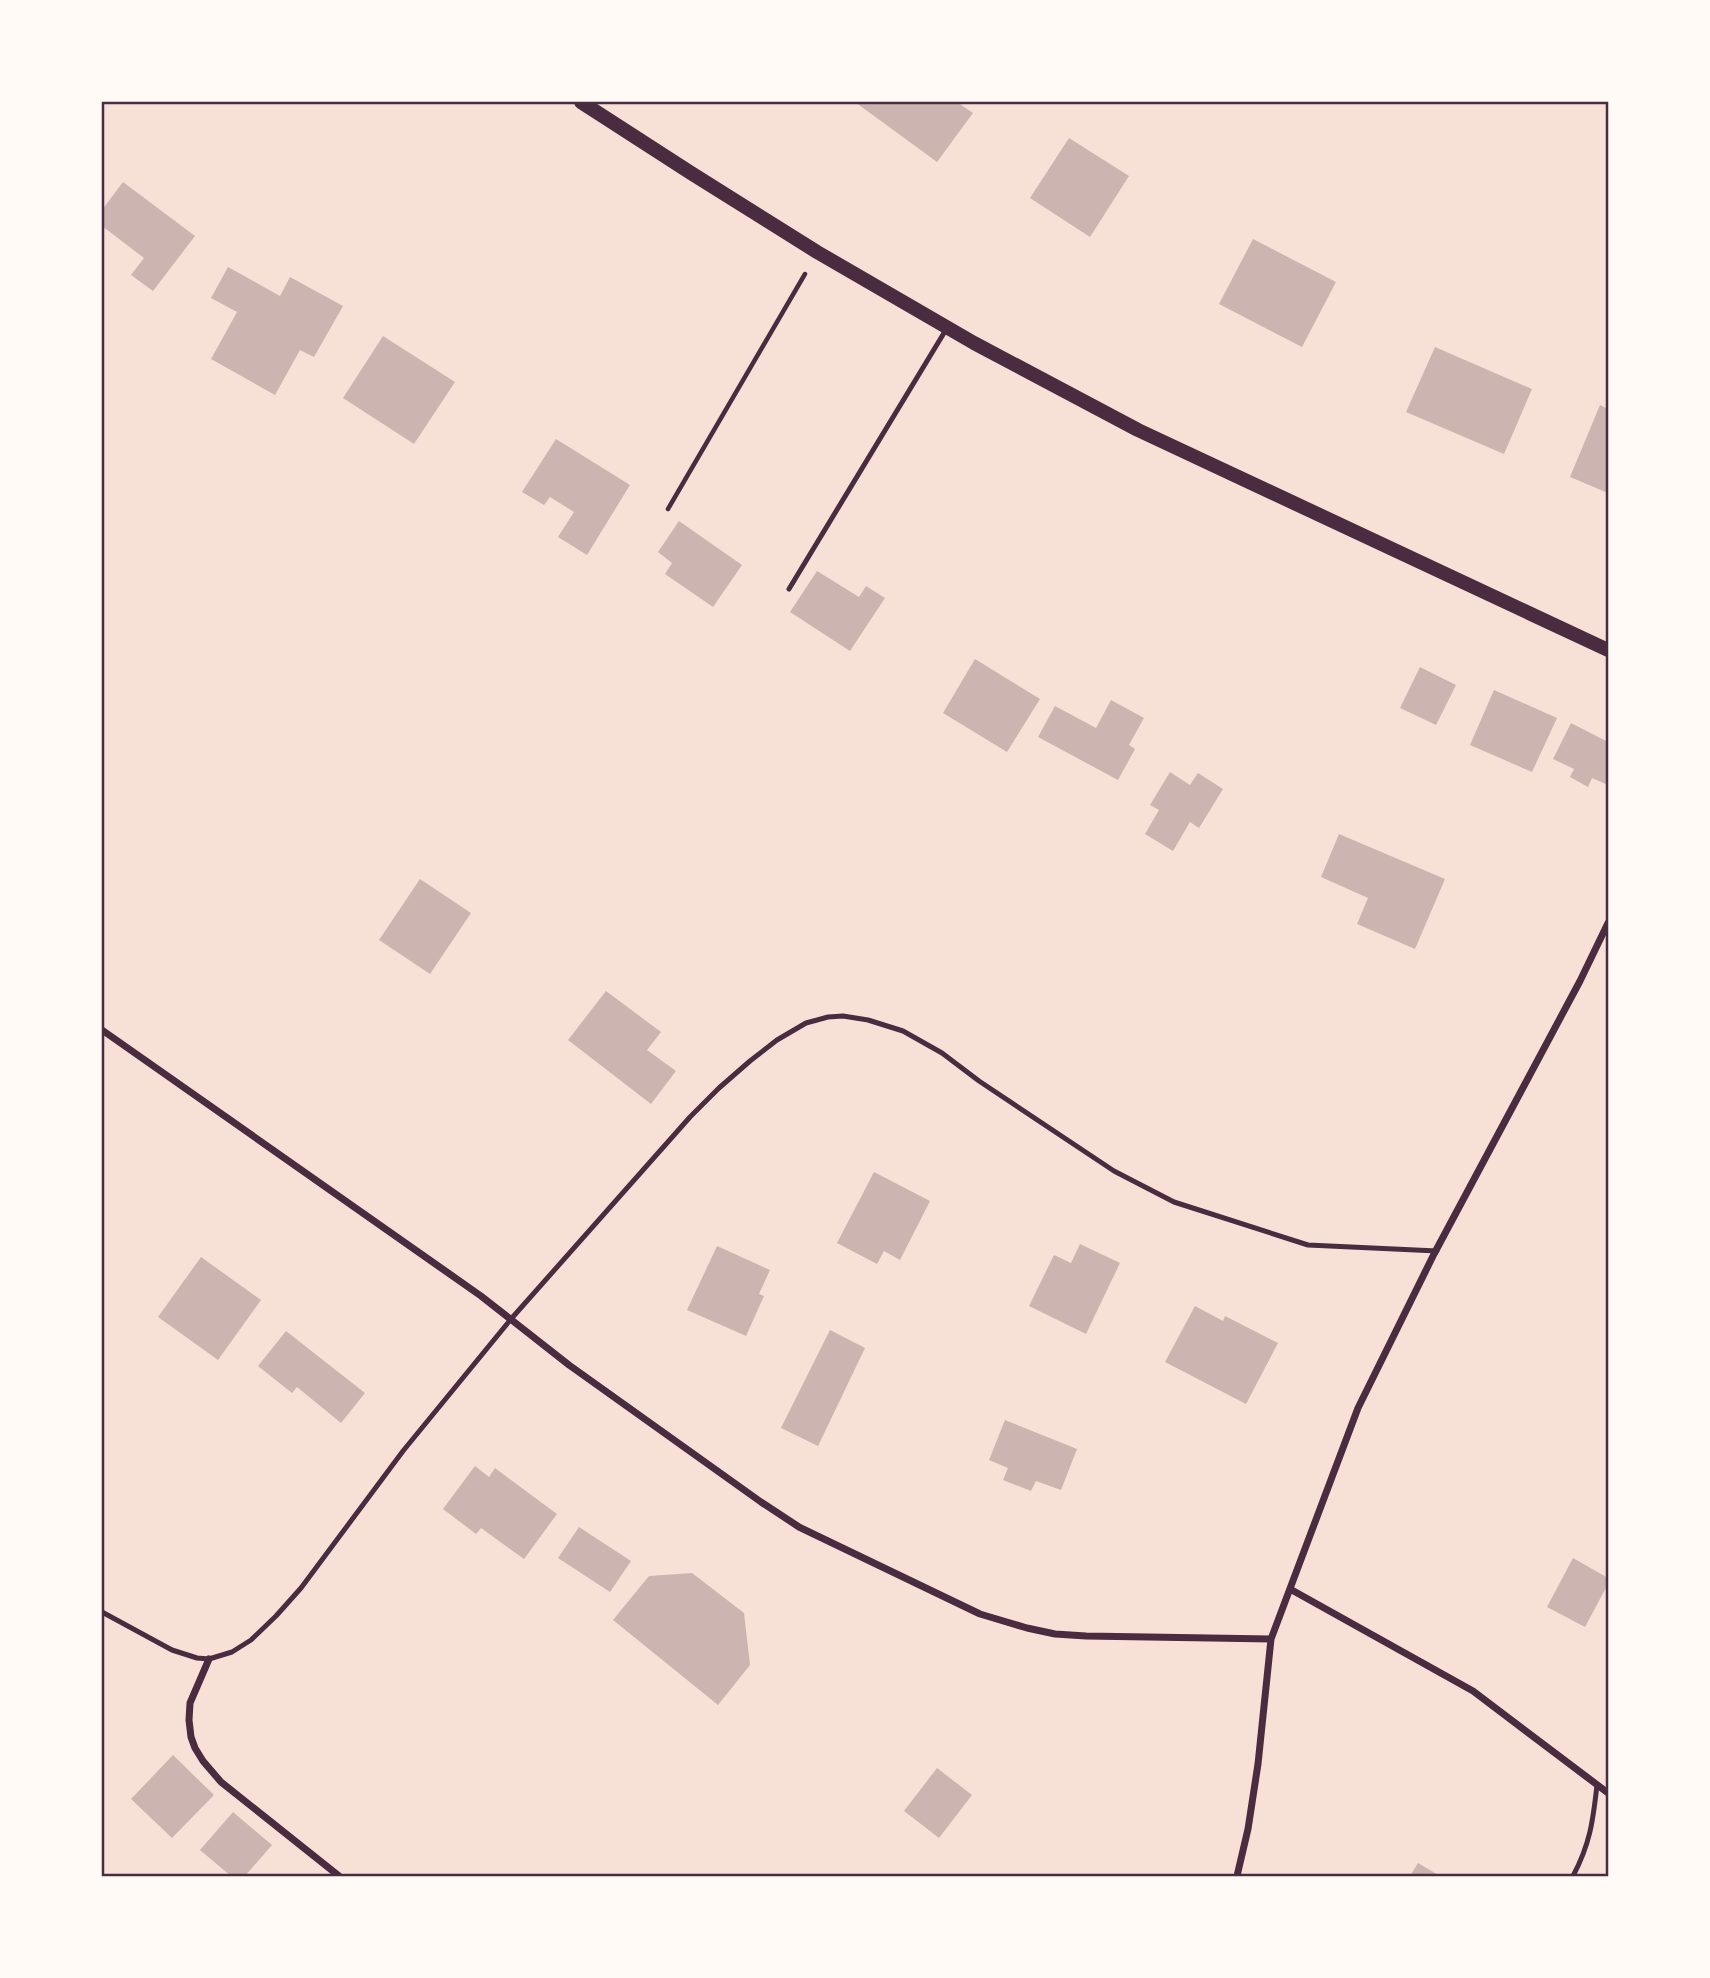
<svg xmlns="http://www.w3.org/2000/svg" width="1710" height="1978" font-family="Arial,sans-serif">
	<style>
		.building { fill: #ccb4b1 }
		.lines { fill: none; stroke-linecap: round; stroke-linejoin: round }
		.path { stroke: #4a2c40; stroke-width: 4.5 }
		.service { stroke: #4a2c40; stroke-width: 5 }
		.minor { stroke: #4a2c40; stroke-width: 7 }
		.secondary { stroke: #4a2c40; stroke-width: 14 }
		.neatline { fill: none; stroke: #4a2c40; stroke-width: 2.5 }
	</style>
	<rect width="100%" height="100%" fill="#f7e1d7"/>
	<path class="building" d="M 855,102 L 957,102 L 973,113 L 937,162 Z
		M 1069,138 L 1129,176 L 1090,237 L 1030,198 Z
		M 123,182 L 195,236 L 153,291 L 131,275 L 144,258 L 102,226 L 102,210 Z
		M 1253,239 L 1336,282 L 1302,347 L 1219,304 Z
		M 228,267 L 280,296 L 290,277 L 343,306 L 314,357 L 300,350 L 275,395 L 211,359 L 237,312 L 211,298 Z
		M 383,336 L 455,382 L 414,444 L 343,398 Z
		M 1435,347 L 1532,389 L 1504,454 L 1406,412 Z
		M 1600,405 L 1608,409 L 1608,493 L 1570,477 Z
		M 556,439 L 630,485 L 587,555 L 558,537 L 574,512 L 550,497 L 544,505 L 522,492 Z
		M 679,521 L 742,565 L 713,607 L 665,574 L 672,563 L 658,552 Z
		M 817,571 L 859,597 L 866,586 L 885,598 L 850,651 L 790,612 Z
		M 975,659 L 1040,699 L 1007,752 L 943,713 Z
		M 1420,667 L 1456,685 L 1436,725 L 1400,708 Z
		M 1494,690 L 1557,718 L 1532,772 L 1470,745 Z
		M 1111,700 L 1144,718 L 1129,745 L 1135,749 L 1118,780 L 1038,737 L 1055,706 L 1096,728 Z
		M 1571,723 L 1608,742 L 1608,785 L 1592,778 L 1588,787 L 1570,777 L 1574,769 L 1553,759 Z
		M 1170,772 L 1190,785 L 1198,773 L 1223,789 L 1199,828 L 1190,822 L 1173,851 L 1145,834 L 1159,810 L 1150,805 Z
		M 1339,834 L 1445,879 L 1415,949 L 1357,924 L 1368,898 L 1321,877 Z
		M 420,879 L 471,913 L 430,974 L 379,940 Z
		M 606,991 L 661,1032 L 647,1050 L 676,1071 L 651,1104 L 568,1040 Z
		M 874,1172 L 930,1201 L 900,1260 L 884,1251 L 877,1264 L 837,1243 Z
		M 1080,1244 L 1120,1263 L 1086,1334 L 1029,1306 L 1054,1255 L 1071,1263 Z
		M 717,1246 L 770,1270 L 759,1294 L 764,1296 L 746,1336 L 687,1310 Z
		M 201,1257 L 261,1300 L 218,1360 L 158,1317 Z
		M 1195,1306 L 1223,1321 L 1225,1316 L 1278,1343 L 1246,1404 L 1165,1362 Z
		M 830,1330 L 865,1348 L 818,1446 L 781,1428 Z
		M 286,1331 L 365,1393 L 341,1423 L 297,1387 L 292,1393 L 258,1366 Z
		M 1005,1420 L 1077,1449 L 1061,1490 L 1036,1481 L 1031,1491 L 1003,1480 L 1008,1468 L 989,1460 Z
		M 475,1466 L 489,1477 L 495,1468 L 557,1514 L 524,1559 L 481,1528 L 476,1534 L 443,1509 Z
		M 579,1527 L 631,1561 L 610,1592 L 558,1558 Z
		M 1573,1558 L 1608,1578 L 1608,1584 L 1585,1627 L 1547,1607 Z
		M 692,1573 L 744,1613 L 750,1665 L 718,1705 L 613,1620 L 649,1576 Z
		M 173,1755 L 214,1795 L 172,1838 L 131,1799 Z
		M 937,1768 L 972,1795 L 939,1838 L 904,1811 Z
		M 233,1812 L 272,1845 L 245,1876 L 231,1876 L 200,1850 Z
		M 1418,1863 L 1440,1876 L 1410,1876 Z"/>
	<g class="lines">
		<path class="path" d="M 668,509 L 805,274"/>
		<path class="service" d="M 789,589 L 947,328
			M 102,1612 L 172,1650 L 197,1658 L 209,1659 L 232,1652 L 251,1640 L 276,1616 L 301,1588 L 403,1451 L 511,1319 L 690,1117 L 719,1088 L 750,1061 L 777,1040 L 806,1023 L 828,1017 L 843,1016 L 868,1020 L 903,1031 L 942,1053 L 979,1081 L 1114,1171 L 1174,1202 L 1308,1245 L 1437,1251
			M 1573,1876 C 1590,1844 1593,1821 1597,1785"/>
		<path class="minor" d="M 102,1030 L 481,1296 L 569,1365 L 761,1502 L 799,1527 L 980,1614 L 1027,1628 L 1055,1634 L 1086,1636 L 1271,1639
			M 1290,1589 L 1473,1691 L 1608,1793
			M 209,1659 L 190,1703 L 189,1720 L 191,1737 L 195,1748 L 203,1761 L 221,1782 L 339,1876
			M 1237,1876 L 1248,1829 L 1258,1764 L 1271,1639 L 1358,1408 L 1434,1254 L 1580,981 L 1608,923"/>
		<path class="secondary" d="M 581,102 L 691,173 L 817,252 L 974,343 L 1138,430 L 1608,650"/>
	</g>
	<rect width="1710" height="1978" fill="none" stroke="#fffaf5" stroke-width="206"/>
	<rect x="103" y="103" width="1504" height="1772" class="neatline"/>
</svg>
